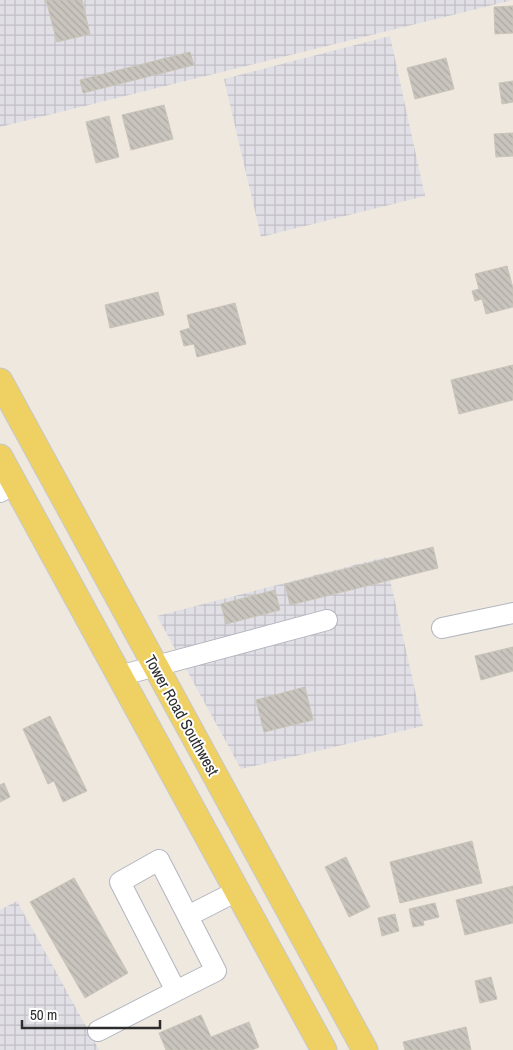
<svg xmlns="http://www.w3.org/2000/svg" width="513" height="1050" font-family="'Archivo Narrow',sans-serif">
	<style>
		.industrial { fill: url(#industrial-grid) }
		.building { fill: url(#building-back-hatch); stroke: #c9c4b8 }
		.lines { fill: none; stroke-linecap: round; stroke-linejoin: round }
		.minor-casing { stroke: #b2b5bf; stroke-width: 22 }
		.major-casing { stroke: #c8c8c8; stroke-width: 27 }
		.minor { stroke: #fff; stroke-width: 20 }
		.major { stroke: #efd163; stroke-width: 25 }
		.labels { text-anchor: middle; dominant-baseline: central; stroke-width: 4; stroke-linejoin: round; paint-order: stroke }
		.street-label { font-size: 16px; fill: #2c2c2c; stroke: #fff }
	</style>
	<defs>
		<pattern id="industrial-grid" width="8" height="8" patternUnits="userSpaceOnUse" patternTransform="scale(1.25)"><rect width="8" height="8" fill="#e1dfe6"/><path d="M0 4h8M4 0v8" fill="none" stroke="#c1c0c5"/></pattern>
		<pattern id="building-back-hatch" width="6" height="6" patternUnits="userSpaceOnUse" patternTransform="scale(1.25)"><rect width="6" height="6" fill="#c9c5be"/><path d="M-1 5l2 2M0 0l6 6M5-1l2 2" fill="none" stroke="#ada9a3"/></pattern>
	</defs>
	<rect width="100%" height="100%" fill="#eee8df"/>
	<path class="industrial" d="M 0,0 L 513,0 L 0,127 Z
		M 390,36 L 425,196 L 261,237 L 224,79 Z
		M 385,557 L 423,726 L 241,769 L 157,616 Z
		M 17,901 L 99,1050 L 0,1050 L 0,910 Z"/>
	<path class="building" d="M 46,0 L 82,0 L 90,34 L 57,42 Z
		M 513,6 L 513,33 L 495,34 L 494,7 Z
		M 190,52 L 194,65 L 83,93 L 80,80 Z
		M 446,58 L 454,89 L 415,99 L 407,68 Z
		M 513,81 L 513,102 L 502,104 L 499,83 Z
		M 164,105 L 173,139 L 131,150 L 122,115 Z
		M 109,116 L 119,157 L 96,163 L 86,122 Z
		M 513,133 L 513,156 L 496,157 L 494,134 Z
		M 507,266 L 513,288 L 513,307 L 486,314 L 482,299 L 475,301 L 472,291 L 479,289 L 475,274 Z
		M 158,292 L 164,315 L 110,328 L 105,305 Z
		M 235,303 L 246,344 L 197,357 L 194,344 L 184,346 L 180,331 L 190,328 L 187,315 Z
		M 513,365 L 513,400 L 459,414 L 451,380 Z
		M 433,547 L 438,568 L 290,605 L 285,584 Z
		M 275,590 L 280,610 L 226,624 L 221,604 Z
		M 513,647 L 513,671 L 481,680 L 475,656 Z
		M 305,687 L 313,720 L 264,732 L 256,700 Z
		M 50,716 L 87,791 L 63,802 L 54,781 L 48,784 L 23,729 Z
		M 4,783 L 10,797 L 0,802 L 0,785 Z
		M 472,841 L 482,883 L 400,903 L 390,862 Z
		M 346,857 L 370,907 L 349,917 L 325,867 Z
		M 74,878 L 128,973 L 85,998 L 30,902 Z
		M 513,886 L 513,923 L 465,935 L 456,900 Z
		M 435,903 L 439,917 L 423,921 L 424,925 L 413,927 L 409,909 Z
		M 395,914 L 399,931 L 382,936 L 378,918 Z
		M 491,977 L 497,999 L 480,1003 L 475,981 Z
		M 201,1015 L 211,1037 L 249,1022 L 259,1047 L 252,1050 L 166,1050 L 159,1033 Z
		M 466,1027 L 471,1050 L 405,1050 L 403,1042 Z"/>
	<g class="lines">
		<defs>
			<path id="minor" d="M 0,492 L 14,484
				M 442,628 L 513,613
				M 119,676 L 327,620
				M 159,860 L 216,971 L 176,991 L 120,882 Z
				M 188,916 L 237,891
				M 98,1031 L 176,991"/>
			<path id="major" d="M 0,381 L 365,1050
				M 0,457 L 324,1050"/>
		</defs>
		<use href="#minor" class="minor-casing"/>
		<use href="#major" class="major-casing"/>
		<use href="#minor" class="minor"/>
		<use href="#major" class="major"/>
	</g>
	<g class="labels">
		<g class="street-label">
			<text transform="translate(182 715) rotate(61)">Tower Road Southwest</text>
		</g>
	</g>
	<path d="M22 1020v8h138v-8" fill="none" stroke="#2c2c2c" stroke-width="2.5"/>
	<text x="30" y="1020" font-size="15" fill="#2c2c2c" stroke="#ffffff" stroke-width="4" paint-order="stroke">50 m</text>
</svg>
